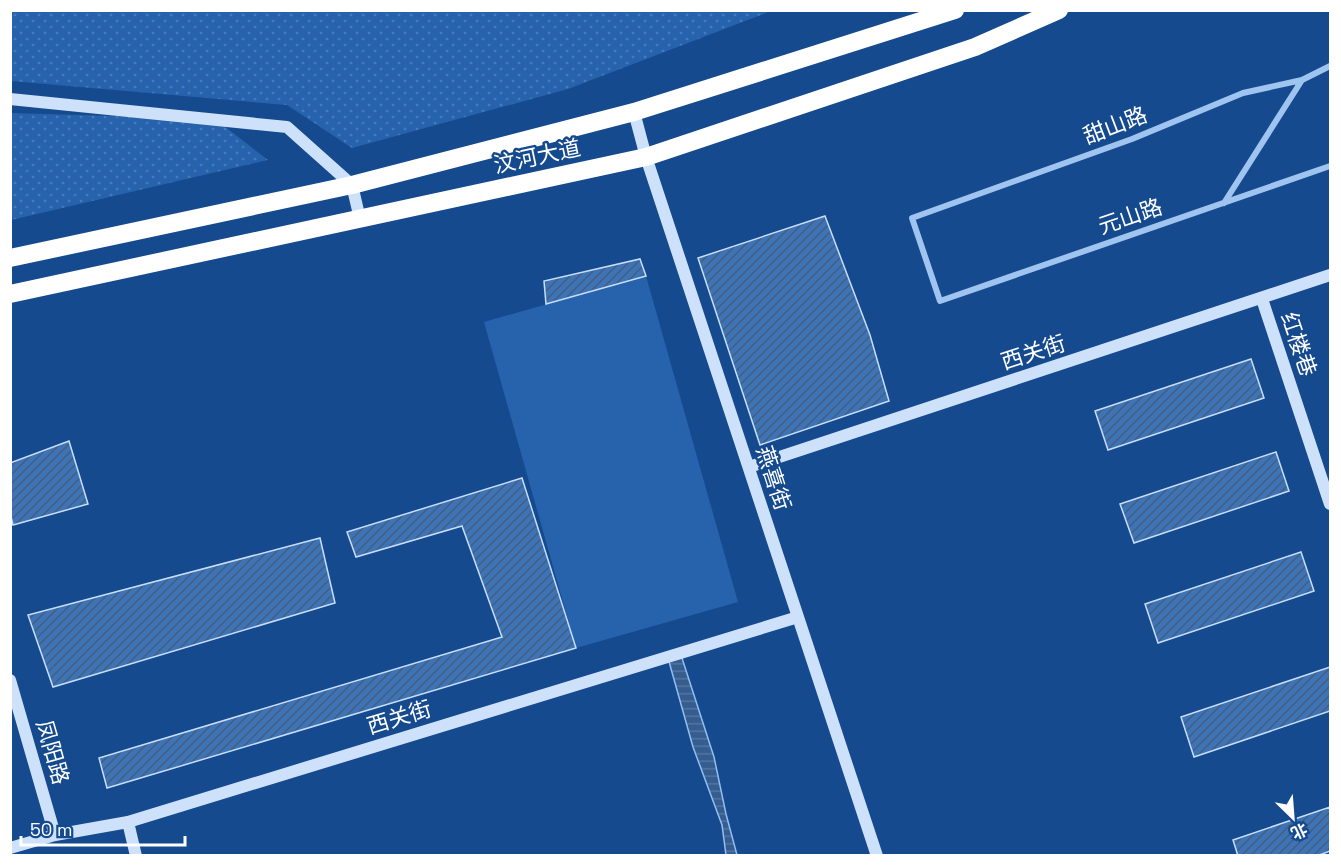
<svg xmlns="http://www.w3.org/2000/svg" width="1341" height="866" font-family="'Space Grotesk','Noto Sans SC',sans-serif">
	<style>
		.green { fill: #2763ad }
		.park { fill: url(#park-dots) }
		.water { fill: url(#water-rules); stroke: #92bff3; stroke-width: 1.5 }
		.building { fill: url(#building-hatch); stroke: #c6defb; stroke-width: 1.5 }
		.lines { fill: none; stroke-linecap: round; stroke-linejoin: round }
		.street { stroke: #9fc4f0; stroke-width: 6 }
		.secondary { stroke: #cde1fb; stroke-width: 12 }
		.highway { stroke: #fff; stroke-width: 18 }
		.labels { text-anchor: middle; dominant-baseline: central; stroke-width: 5; stroke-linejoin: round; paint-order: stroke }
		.street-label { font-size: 22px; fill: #fff; stroke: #154a8e }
	</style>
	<defs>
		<pattern id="park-dots" width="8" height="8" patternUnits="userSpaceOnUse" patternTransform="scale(1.5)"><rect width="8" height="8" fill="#2763ad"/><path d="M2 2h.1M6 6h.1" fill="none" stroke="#477ab9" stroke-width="1.8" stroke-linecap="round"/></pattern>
		<pattern id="water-rules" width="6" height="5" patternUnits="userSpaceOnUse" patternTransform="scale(1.5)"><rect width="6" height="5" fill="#365d8f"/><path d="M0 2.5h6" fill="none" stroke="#5475a0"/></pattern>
		<pattern id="building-hatch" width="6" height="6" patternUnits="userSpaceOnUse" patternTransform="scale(1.5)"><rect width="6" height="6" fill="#3d73b7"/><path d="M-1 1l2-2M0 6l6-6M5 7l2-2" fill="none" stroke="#455e7c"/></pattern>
	</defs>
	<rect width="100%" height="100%" fill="#154a8e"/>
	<path class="green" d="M 646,276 L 738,602 L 576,648 L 484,322 Z"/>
	<path class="park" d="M 10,11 L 11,10 L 771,11 L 568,89 L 352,148 L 287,105 L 11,81 Z
		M 11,113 L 215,119 L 268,160 L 11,220 Z"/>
	<path class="water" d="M 681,655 L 714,757 L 726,814 L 737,855 L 726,855 L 722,825 L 693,747 L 668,658 Z"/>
	<path class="building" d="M 825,216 L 870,335 L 889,401 L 760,445 L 698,258 Z
		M 640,259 L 646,276 L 546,304 L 544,281 Z
		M 1251,359 L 1264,398 L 1108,450 L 1095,411 Z
		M 69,441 L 88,504 L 13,525 L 10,512 L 10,463 Z
		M 1276,452 L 1289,491 L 1134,543 L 1120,504 Z
		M 522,478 L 576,648 L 107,788 L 99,758 L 502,637 L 462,526 L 356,557 L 347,532 Z
		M 320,538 L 335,603 L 53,687 L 28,615 Z
		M 1301,552 L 1314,591 L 1158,643 L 1145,604 Z
		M 1330,667 L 1330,711 L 1194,757 L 1181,717 Z
		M 1330,807 L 1330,851 L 1317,856 L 1238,856 L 1233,840 Z"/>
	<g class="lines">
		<path class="street" d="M 1330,66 L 1302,80 L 1243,93 L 1132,139 L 912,218 L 940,301 L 1330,166
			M 1224,203 L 1302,80"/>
		<path class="secondary" d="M 10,99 L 287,127 L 352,185 L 360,219
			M 634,112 L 646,157 L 877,856
			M 1262,299 L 1330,504
			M 749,467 L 1330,275
			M 10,680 L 55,835
			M 128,822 L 136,856
			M 10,848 L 55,835 L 128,822 L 798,617"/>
		<path class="highway" d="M 10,258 L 352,185 L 634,112 L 955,10
			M 10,294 L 646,157 L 975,47 L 1059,10"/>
	</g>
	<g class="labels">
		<g class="street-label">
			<text transform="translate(1115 125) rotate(-21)">甜山路</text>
			<text transform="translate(537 156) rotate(-12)">汶河大道</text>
			<text transform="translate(1130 216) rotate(-19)">元山路</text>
			<text transform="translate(1299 344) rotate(71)">红楼巷</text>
			<text transform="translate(1033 352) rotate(-18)">西关街</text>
			<text transform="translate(774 478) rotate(72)">燕喜街</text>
			<text transform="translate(399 717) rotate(-17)">西关街</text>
			<text transform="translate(53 752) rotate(74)">凤阳路</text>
		</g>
	</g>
	<rect width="1341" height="866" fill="none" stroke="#ffffff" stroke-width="24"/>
	<g transform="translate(1293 818) rotate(155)" stroke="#154a8e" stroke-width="4.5" paint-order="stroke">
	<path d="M0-4.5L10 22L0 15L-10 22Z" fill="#ffffff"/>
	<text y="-9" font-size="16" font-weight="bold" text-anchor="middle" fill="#ffffff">北</text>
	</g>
	<path d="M21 836v9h164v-9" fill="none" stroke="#ffffff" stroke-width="3"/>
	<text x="30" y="836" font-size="18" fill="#ffffff" stroke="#154a8e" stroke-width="4.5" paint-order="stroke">50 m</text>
</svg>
